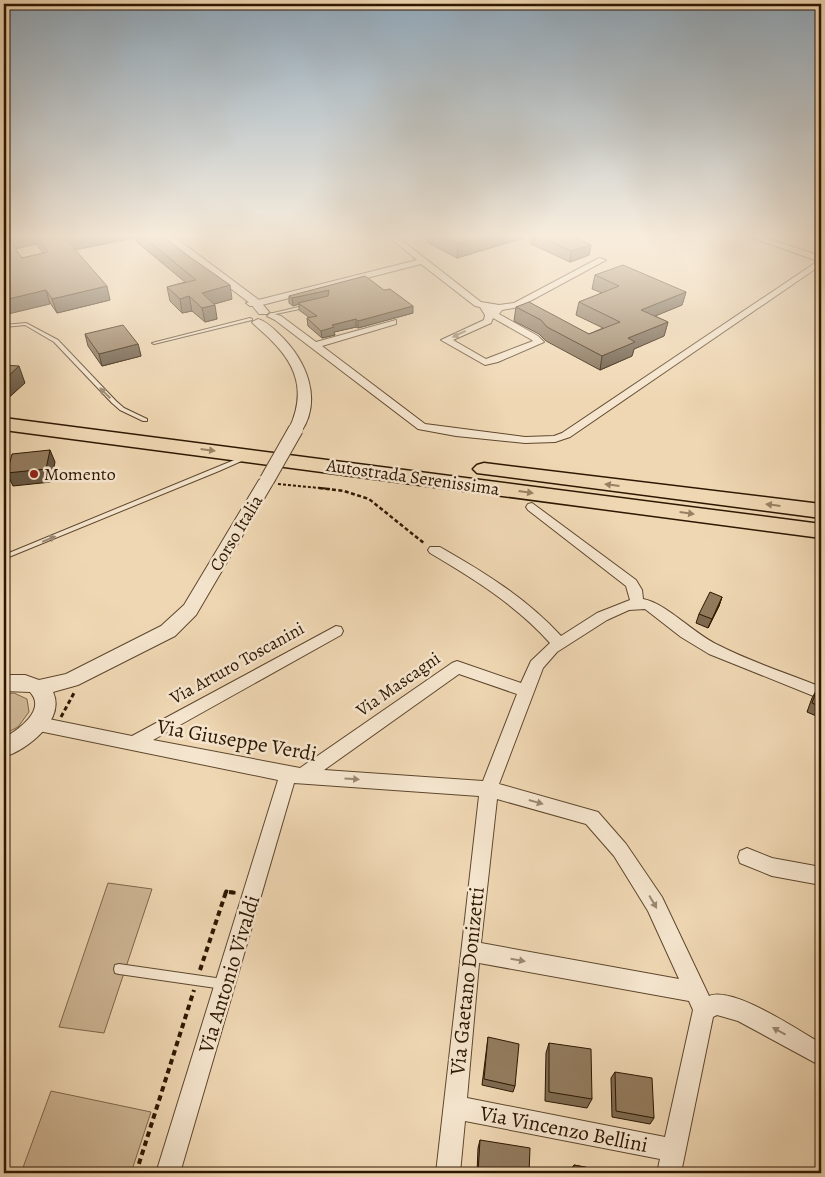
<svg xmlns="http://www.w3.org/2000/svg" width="825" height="1177" font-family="Alegreya,serif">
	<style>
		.green { fill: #ceb695; stroke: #7e664a }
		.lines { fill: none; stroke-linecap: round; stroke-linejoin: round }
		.service-casing { stroke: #5e472d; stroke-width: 2 }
		.minor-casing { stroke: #5e472d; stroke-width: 2 }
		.tertiary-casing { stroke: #5e472d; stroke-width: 2 }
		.motorway-casing { stroke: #2d1700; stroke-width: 3 }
		.path-far3 { stroke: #2d1700; stroke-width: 2; stroke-dasharray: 3 2; stroke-linecap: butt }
		.path-far2 { stroke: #2d1700; stroke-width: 2.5; stroke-dasharray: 4 2.5; stroke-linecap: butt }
		.path-far1 { stroke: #2d1700; stroke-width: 3; stroke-dasharray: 4.5 3; stroke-linecap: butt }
		.path { stroke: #2d1700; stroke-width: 4; stroke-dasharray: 5.5 4; stroke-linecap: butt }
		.service { fill: #f5e5ce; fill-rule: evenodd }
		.minor { fill: #f5e5ce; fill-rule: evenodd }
		.tertiary { fill: #f5e5ce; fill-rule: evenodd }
		.motorway { fill: #efd7b3; fill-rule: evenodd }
		.tertiary-bridge-casing { stroke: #5e472d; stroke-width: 16; stroke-linecap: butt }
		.tertiary-bridge { stroke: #f5e5ce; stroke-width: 14 }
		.wall { fill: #7e6a50; stroke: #2d1700; fill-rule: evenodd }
		.shaded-wall { fill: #665641; stroke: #2d1700 }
		.building { fill: #927b5d; stroke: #2d1700 }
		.oneway { fill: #9b8871 }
		.oneway2 { fill: #988162 }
		.poi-dot { fill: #8f2418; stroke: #f5e5ce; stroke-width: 2 }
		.labels { text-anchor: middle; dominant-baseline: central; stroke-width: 5; stroke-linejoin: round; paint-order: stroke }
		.poi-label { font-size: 18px; fill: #2d1700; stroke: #f5e5ce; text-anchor: start }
		.street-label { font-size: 18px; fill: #2d1700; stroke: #f5e5ce }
		.near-street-label { font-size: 21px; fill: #2d1700; stroke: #f5e5ce }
	</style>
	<rect width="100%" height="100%" fill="#efd7b3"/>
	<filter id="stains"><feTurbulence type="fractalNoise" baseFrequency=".004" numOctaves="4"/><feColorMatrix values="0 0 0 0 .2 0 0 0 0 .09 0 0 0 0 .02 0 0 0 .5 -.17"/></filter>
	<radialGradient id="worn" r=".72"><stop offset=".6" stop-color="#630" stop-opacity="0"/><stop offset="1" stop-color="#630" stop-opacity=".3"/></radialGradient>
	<path class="green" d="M 14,693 L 27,699 L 29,712 L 18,727 L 4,734 L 4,694 Z
		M 108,883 L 152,889 L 104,1033 L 59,1027 Z
		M 51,1091 L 151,1112 L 131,1173 L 21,1173 Z"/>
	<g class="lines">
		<defs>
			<path id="service" d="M 307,305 L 309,305 L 309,307 L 271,315 L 269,314 Z
				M 250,318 L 252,319 L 252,320 L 154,344 L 152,343 Z
				M 26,323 L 58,340 L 116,401 L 124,408 L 147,419 L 147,421 L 143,421 L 120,410 L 112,403 L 54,342 L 25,325 L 4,327 L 4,325 Z
				M 244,456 L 246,457 L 246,459 L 219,471 L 4,559 L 4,555 Z
				M 119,964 L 223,979 L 227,980 L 228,984 L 227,988 L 223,989 L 119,974 L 115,973 L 114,969 L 115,965 Z"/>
			<path id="minor" d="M 387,235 L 395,235 L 481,302 L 499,305 L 514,303 L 599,258 L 606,260 L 519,307 L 502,310 L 499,314 L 538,336 L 544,342 L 498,362 L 485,365 L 441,340 L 484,320 L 485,315 L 480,307 L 475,306 L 421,264 L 262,305 L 250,306 L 246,303 L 417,260 ZM 493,318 L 532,340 L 533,341 L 486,359 L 453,340 L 491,323 Z
				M 744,235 L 756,235 L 821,256 L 821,265 L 570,437 L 555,442 L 525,443 L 456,436 L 418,429 L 275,320 L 267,316 L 271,313 L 281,316 L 316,342 L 396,320 L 396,324 L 322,346 L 425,424 L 525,437 L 554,436 L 562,433 L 818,261 Z
				M 532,503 L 636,580 L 642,590 L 643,599 C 666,603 694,634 718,645 C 751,662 787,673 821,687 L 821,699 L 709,654 L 681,637 L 645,609 L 629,610 L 607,620 L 557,652 L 543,668 L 499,784 L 598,812 L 626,844 L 662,897 L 709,996 C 734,986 797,1030 821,1043 L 821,1066 L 738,1021 L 717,1015 L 713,1017 L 681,1173 L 657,1173 L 660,1159 L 465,1121 L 460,1173 L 436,1173 L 479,796 L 294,783 L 180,1173 L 156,1173 L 278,780 L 39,731 L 33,729 L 31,724 L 33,719 L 39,717 L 132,736 L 336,626 L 341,627 L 343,631 L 341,635 L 153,740 L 300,768 L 452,663 L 457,661 L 521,683 L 531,661 L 550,643 C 516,605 474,579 430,553 L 428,550 L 430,547 L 440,547 C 484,572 526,598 561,636 L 597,613 L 630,600 L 626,586 L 528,510 L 526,507 L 528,504 ZM 459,674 L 517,694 L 483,781 L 324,770 ZM 497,799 L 586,824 L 614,856 L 648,911 L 679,979 L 481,943 ZM 479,963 L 689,1001 L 693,1010 L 665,1137 L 467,1098 Z
				M 747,848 L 772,858 L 821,867 L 821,885 L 772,876 L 740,863 L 738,857 L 740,851 Z"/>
			<path id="tertiary" d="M 161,235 L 172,235 L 259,300 L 269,312 L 267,314 L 259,314 L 251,304 Z
				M 258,319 C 266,321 274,329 280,335 C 306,360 323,399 301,432 L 291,432 L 289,429 C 305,395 299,368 272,341 C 266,334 258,329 252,322 Z
				M 267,475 L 275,480 L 196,615 L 175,636 L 78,685 L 53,692 C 66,720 27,750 4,757 L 4,738 C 18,730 47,710 30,692 L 4,691 L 4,675 L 25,675 L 39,680 L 66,674 L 161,626 L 184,605 L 259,480 Z"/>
			<path id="motorway" d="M 4,418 L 821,524 L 821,538 L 4,430 Z
				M 484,463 L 821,504 L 821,518 L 477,473 L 473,469 L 477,465 Z"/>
		</defs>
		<use href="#service" class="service-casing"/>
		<use href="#minor" class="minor-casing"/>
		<use href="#tertiary" class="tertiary-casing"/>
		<use href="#motorway" class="motorway-casing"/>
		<path class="path-far3" d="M 278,484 L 330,489"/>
		<path class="path-far2" d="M 319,488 L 344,491 L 369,499 L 425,544"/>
		<path class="path-far1" d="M 61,717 L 74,693
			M 225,893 L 226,891 L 236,893"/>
		<path class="path" d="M 229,892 L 237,893
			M 200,970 L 226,892
			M 136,1173 L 194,990"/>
		<use href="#service" class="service"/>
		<use href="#minor" class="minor"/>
		<use href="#tertiary" class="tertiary"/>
		<use href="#motorway" class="motorway"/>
		<defs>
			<path id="tertiary-bridge" d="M 267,480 L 296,429"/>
		</defs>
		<use href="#tertiary-bridge" class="tertiary-bridge-casing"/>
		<use href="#tertiary-bridge" class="tertiary-bridge"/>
	</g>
	<path class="wall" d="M 4,235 L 162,235 L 232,299 L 214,304 L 217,319 L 205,322 L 192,311 L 182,313 L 170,301 L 167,287 L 185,282 L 132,238 L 75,250 L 110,300 L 57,313 ZM 36,244 L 43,253 L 22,258 L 15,249 Z
		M 427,235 L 523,235 L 523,238 L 457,258 L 427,242 Z
		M 532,235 L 569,235 L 591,245 L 589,255 L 570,262 L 531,244 Z
		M 595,275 L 686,292 L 682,305 L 655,316 L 668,322 L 664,336 L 634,349 L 632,356 L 600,370 L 546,341 L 539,334 L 514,321 L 516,307 L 589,334 L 603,328 L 576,315 L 579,302 L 602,293 L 592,289 Z
		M 289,296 L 413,313 L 358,328 L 356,327 L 334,332 L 335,335 L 322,338 L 308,326 L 307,318 L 310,318 L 299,310 L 299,304 L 293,306 L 289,303 Z
		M 85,334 L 138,344 L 141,356 L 102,366 L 88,346 Z
		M 722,597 L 719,606 L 708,628 L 696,623 L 699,614 Z
		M 817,689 L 821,690 L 821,718 L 807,712 L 812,698 Z
		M 488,1037 L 515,1086 L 513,1092 L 482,1085 Z
		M 549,1043 L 592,1099 L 587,1108 L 545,1101 L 546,1053 Z
		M 615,1072 L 654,1118 L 650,1124 L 612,1117 L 611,1078 Z
		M 480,1140 L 529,1173 L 477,1173 L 478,1148 Z
		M 574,1165 L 615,1173 L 569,1173 L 569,1172 Z"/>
	<path class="shaded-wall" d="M 11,235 L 33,235 L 36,244 L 10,250 L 6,236 Z
		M 80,235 L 132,235 L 132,238 L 69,251 L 65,238 Z
		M 487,235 L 523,235 L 523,238 L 457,258 L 458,244 Z
		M 591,245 L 589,255 L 570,262 L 571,251 Z
		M 230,285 L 232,299 L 204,307 L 202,293 Z
		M 107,286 L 110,300 L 57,313 L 52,299 Z
		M 46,290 L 50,304 L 4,315 L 4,300 Z
		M 329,290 L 329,298 L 298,303 L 299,304 L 293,306 L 292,298 Z
		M 686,292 L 682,305 L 638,323 L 641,310 Z
		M 189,296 L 192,311 L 182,313 L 180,299 Z
		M 215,305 L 217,319 L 205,322 L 202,308 Z
		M 413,306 L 413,313 L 358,328 L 358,321 Z
		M 356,319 L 356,327 L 334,332 L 335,335 L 322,338 L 321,331 L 332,325 Z
		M 668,322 L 664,336 L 634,349 L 632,356 L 600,370 L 602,356 L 628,338 Z
		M 138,344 L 141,356 L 102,366 L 99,354 Z
		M 19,366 L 25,383 L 4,402 L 4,380 Z
		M 50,450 L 55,462 L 51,482 L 13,486 L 7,473 Z
		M 722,597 L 719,606 L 708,628 L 712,619 Z"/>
	<path class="building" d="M 4,235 L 11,235 L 6,236 L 22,258 L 48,252 L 35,235 L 80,235 L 65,238 L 107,286 L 52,299 L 46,290 L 4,300 Z
		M 141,235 L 162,235 L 187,255 L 230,285 L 202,293 L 215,305 L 202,308 L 189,296 L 180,299 L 167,287 L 196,280 Z
		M 441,235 L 487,235 L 458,244 Z
		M 536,235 L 569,235 L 591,245 L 571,251 Z
		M 623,265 L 686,292 L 641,310 L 668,322 L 628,338 L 635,342 L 602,356 L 547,327 L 541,320 L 516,307 L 529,302 L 589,334 L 620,322 L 579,302 L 619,286 L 595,275 Z
		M 365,276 L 384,290 L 390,289 L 413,306 L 358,321 L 356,319 L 332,325 L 334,327 L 321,331 L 307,318 L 317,316 L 298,303 L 328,296 L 329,290 L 292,298 L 289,296 Z
		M 123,325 L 138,344 L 99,354 L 85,334 Z
		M 4,365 L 19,366 L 4,380 Z
		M 50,450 L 46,469 L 7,473 L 12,454 Z
		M 710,592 L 722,597 L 712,619 L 699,614 Z
		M 817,689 L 821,690 L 821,707 L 812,703 Z
		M 488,1037 L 519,1044 L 515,1086 L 484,1079 Z
		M 549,1043 L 591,1049 L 592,1099 L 549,1092 Z
		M 615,1072 L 652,1078 L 654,1118 L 616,1111 Z
		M 480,1140 L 530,1148 L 529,1173 L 478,1173 Z
		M 574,1165 L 615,1173 L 574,1173 Z"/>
	<defs><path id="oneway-solid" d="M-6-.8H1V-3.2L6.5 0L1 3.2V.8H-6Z" transform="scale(1.25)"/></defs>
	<g class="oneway">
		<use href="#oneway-solid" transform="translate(459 334) rotate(155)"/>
		<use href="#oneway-solid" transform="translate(105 393) rotate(-135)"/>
		<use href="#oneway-solid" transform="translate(49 539) rotate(-22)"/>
		<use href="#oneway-solid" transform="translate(352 779) rotate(4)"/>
		<use href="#oneway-solid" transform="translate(536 802) rotate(16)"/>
		<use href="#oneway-solid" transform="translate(653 902) rotate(60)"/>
		<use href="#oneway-solid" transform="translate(518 960) rotate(10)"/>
		<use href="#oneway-solid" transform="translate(779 1031) rotate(-151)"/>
	</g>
	<g class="oneway2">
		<use href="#oneway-solid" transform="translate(208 450) rotate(7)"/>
		<use href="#oneway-solid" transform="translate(612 485) rotate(-173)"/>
		<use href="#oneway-solid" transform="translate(526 492) rotate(8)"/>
		<use href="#oneway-solid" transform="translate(773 505) rotate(-173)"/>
		<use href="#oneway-solid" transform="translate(687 513) rotate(8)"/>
	</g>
	<linearGradient id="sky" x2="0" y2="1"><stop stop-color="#90a8ba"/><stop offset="0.59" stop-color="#f8eddd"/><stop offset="1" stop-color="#f8eddd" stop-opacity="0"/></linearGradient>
	<rect width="825" height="400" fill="url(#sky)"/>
	<circle class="poi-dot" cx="34" cy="474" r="5"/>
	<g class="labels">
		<g class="poi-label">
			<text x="44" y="474">Momento</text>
		</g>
		<g class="street-label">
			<text transform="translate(413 477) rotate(8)">Autostrada Serenissima</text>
			<text transform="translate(236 533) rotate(-59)">Corso Italia</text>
			<text transform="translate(237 663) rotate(-29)">Via Arturo Toscanini</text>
			<text transform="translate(398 684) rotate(-35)">Via Mascagni</text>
		</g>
		<g class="near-street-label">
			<text transform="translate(237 740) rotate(10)">Via Giuseppe Verdi</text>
			<text transform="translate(229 974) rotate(-73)">Via Antonio Vivaldi</text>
			<text transform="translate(467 981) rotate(-84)">Via Gaetano Donizetti</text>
			<text transform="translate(564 1129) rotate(11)">Via Vincenzo Bellini</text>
		</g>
	</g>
	<rect width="825" height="1177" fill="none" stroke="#efd7b3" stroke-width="20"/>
	<rect x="5" y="5" width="815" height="1167" fill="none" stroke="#2d1700" stroke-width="2.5"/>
	<rect x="10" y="10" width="805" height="1157" fill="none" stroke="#2d1700"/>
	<rect width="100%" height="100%" filter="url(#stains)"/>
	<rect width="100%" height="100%" fill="url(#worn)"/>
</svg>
